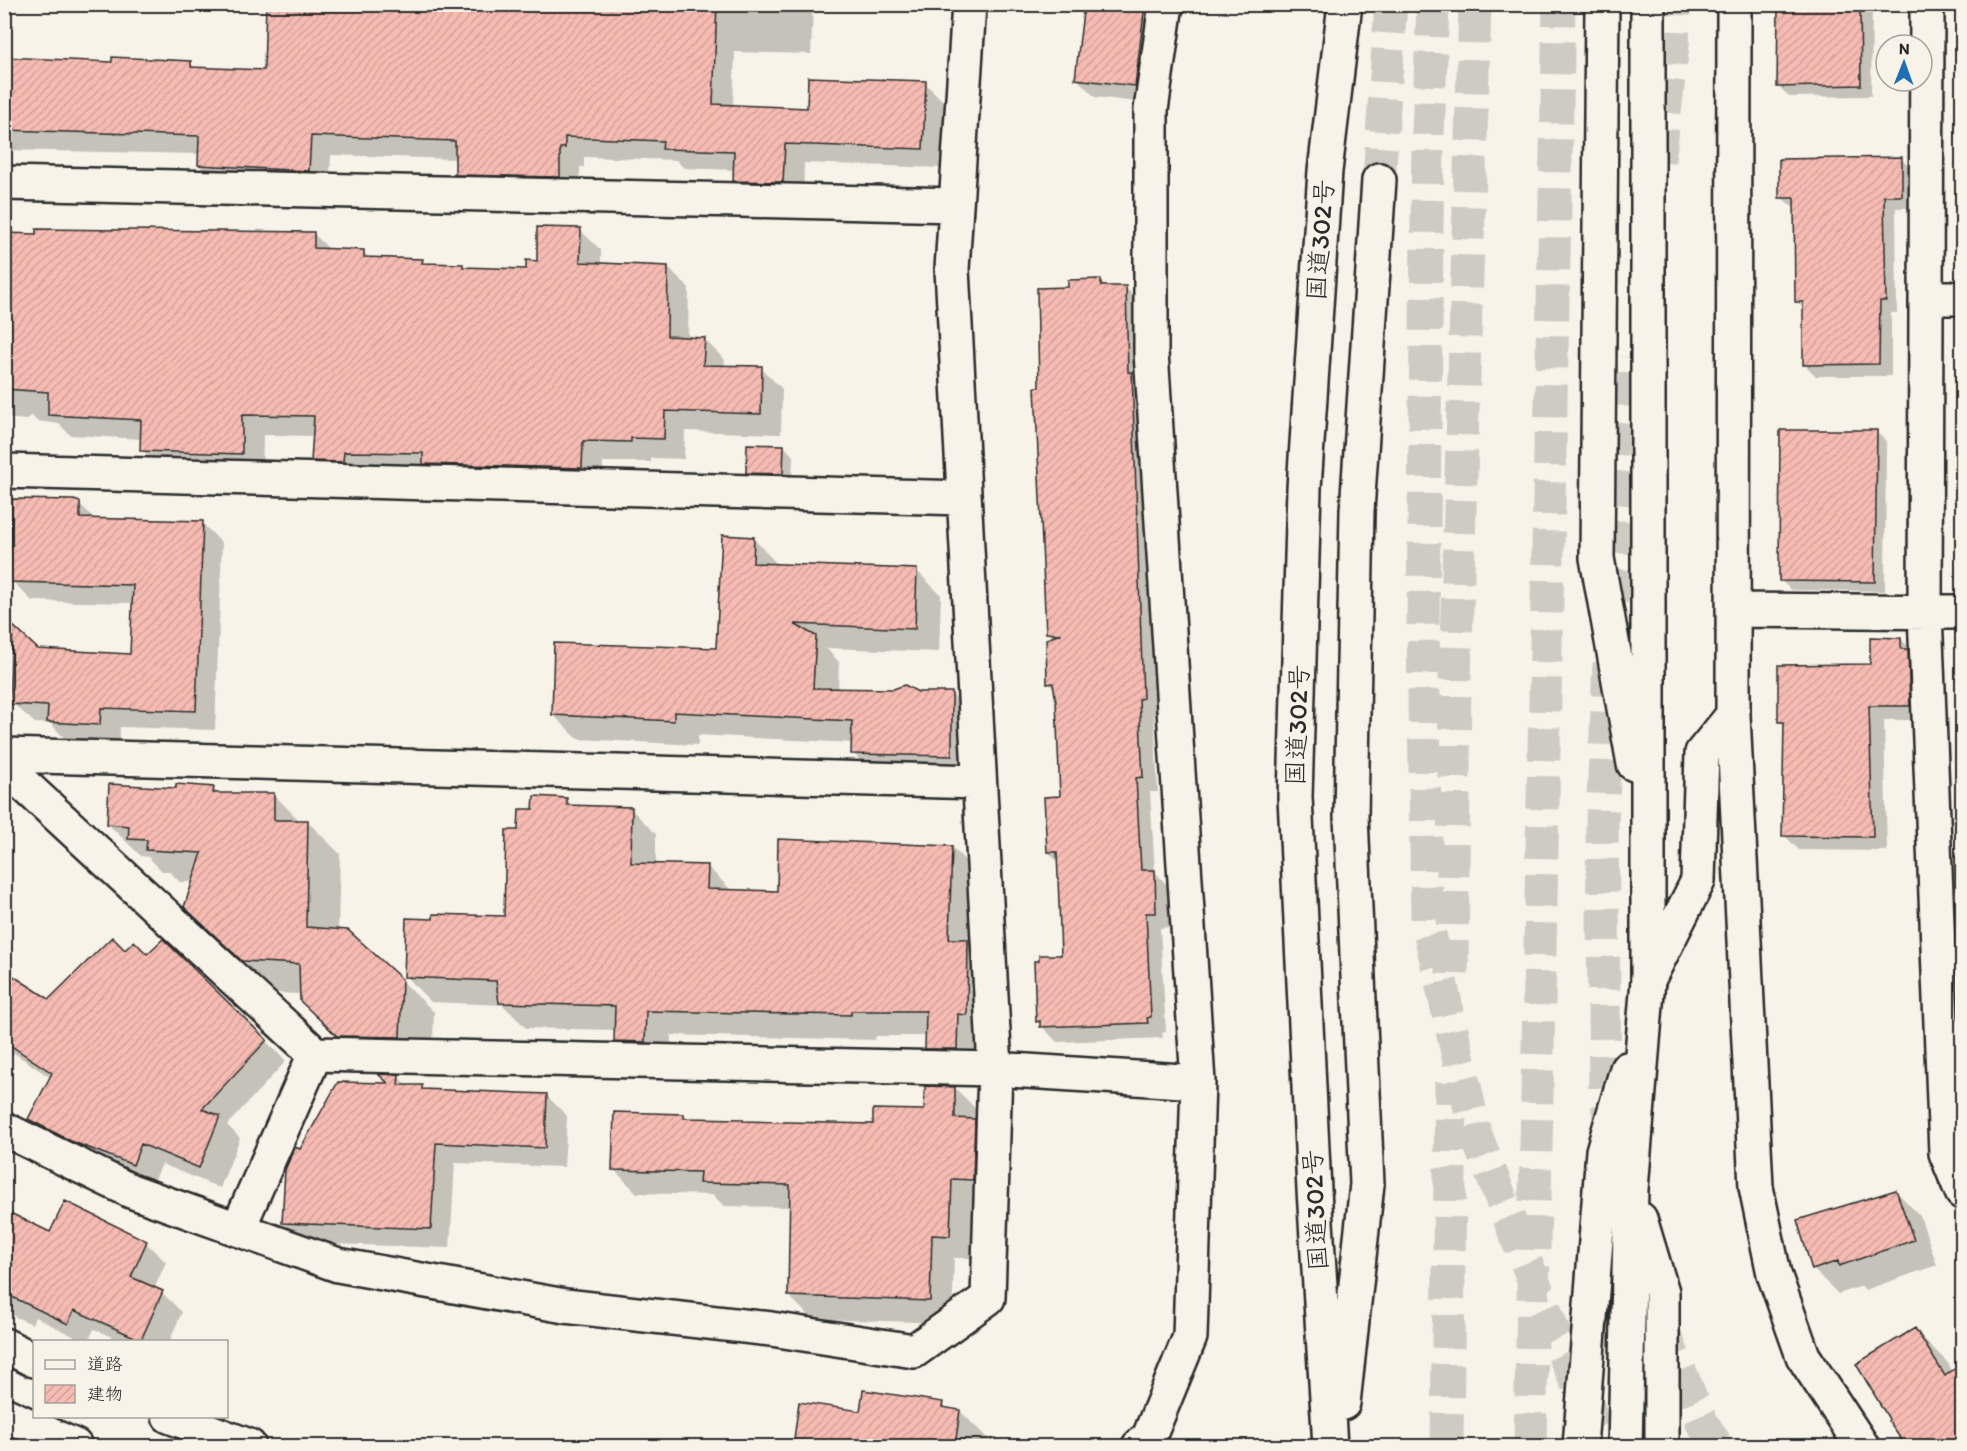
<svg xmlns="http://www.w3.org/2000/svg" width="1967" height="1451" font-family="Itim,'Klee One',sans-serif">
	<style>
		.shadow { fill: #0003 }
		.building { fill: url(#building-hatch); stroke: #2b2b2b; stroke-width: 1.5 }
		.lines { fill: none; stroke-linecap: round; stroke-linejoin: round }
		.highway-tunnel { stroke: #cecbc2; stroke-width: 33; stroke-dasharray: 33 16; stroke-linecap: butt }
		.minor-casing { stroke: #2b2b2b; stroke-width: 38 }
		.highway-casing { stroke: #2b2b2b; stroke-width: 38 }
		.minor { stroke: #f7f3e8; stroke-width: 33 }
		.highway { stroke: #f7f3e8; stroke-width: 33 }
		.labels { text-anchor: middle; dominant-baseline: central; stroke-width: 4.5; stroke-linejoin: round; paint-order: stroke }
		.street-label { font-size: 26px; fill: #2b2b2b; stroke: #f7f3e8 }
	</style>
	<defs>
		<pattern id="building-hatch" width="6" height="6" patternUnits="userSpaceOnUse" patternTransform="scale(1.5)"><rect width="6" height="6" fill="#f6bbb2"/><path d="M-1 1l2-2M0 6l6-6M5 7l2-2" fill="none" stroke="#d3a199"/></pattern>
	</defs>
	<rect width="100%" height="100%" fill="#f7f3e8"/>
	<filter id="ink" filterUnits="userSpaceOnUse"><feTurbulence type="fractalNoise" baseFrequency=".0167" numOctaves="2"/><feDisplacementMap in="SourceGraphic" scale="12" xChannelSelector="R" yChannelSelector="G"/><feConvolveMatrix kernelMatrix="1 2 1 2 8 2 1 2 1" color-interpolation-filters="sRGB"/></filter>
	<g filter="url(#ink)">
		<path class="shadow" d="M 268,4 L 813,4 L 811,54 L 735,52 L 733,106 L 808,109 L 925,83 L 945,103 L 943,168 L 804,163 L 803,202 L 755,201 L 735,180 L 735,170 L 684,168 L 676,160 L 584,157 L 584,167 L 580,167 L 579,197 L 476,194 L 456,174 L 456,159 L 331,155 L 329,191 L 219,185 L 199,165 L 200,154 L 4,150 L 4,60 L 114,64 L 190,63 L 197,69 L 265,71 Z
			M 1052,4 L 1166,4 L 1154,104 L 1095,97 L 1077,79 L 1085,12 Z
			M 1779,4 L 1872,4 L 1871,96 L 1790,97 L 1779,87 Z
			M 1901,159 L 1913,171 L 1914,208 L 1896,208 L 1897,313 L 1891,313 L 1891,376 L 1816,376 L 1804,364 L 1805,309 L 1797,302 L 1795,209 L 1781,197 Z
			M 580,230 L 601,250 L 601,264 L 668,267 L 689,288 L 688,338 L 704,339 L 725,360 L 724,367 L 761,368 L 782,389 L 781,434 L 685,431 L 684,459 L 651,458 L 651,462 L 603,462 L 602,489 L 334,481 L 313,460 L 314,436 L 263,435 L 262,474 L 163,471 L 142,450 L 142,439 L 70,435 L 59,424 L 37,421 L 31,415 L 26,420 L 4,418 L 4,235 L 314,234 L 330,250 L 363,252 L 371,259 L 422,261 L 425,264 L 462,266 L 465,268 L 528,270 Z
			M 1100,281 L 1107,288 L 1125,287 L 1140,303 L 1158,713 L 1154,713 L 1158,792 L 1150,792 L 1155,872 L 1169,887 L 1171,927 L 1160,928 L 1166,1032 L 1162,1033 L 1163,1038 L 1057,1042 L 1037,1021 L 1062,956 L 1059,863 L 1048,852 L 1061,798 L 1055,690 L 1049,683 L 1053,638 L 1048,633 L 1040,388 L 1069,288 Z
			M 1876,432 L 1886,441 L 1885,591 L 1791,590 L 1781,581 Z
			M 784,446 L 793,456 L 792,483 L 758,482 L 748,473 Z
			M 79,503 L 96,520 L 202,523 L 222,543 L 215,730 L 120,727 L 119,744 L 68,742 L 51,724 L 35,723 L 4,696 L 4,620 L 38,651 L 131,655 L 133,603 L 32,601 L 12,581 Z
			M 753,538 L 778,565 L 916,570 L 941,595 L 939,652 L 826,648 L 839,662 L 838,690 L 951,693 L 975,718 L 976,779 L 877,778 L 853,753 L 853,743 L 698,735 L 698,745 L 578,739 L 553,715 L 718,650 Z
			M 1901,639 L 1915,654 L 1924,720 L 1884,720 L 1887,851 L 1799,850 L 1784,835 L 1785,726 L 1780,721 L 1871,666 Z
			M 213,788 L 219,795 L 274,795 L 301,822 L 308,822 L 340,854 L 338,931 L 401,980 L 434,1012 L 432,1069 L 371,1067 L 334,1033 L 301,994 L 276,993 L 186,907 L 194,882 L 180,882 L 169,871 L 162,871 L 148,857 L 141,856 L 108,824 L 177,790 Z
			M 566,799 L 574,807 L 631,809 L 656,834 L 656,865 L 707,866 L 732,891 L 778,893 L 952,847 L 977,873 L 982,1074 L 952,1073 L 927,1048 L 927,1036 L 876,1036 L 875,1040 L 671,1035 L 670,1067 L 641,1066 L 616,1040 L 616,1030 L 526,1028 L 503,1005 L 431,1002 L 405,976 L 435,921 L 505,917 L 519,832 L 535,811 Z
			M 163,941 L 286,1061 L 227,1125 L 240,1138 L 220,1188 L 162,1164 L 153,1184 L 50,1139 L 29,1119 L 51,1078 L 14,1053 L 4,1067 L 4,972 L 49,1000 L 125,952 L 147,956 Z
			M 398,1076 L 408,1087 L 421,1087 L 425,1091 L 547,1096 L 567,1116 L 564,1167 L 455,1163 L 450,1248 L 303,1243 L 283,1223 L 300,1151 L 391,1085 Z
			M 955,1088 L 978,1111 L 995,1202 L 974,1202 L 972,1258 L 954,1258 L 952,1323 L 812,1319 L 789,1296 L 791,1207 L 724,1206 L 713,1195 L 637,1193 L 613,1169 L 683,1116 L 687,1119 L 742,1120 L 745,1123 L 874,1125 L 926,1112 Z
			M 1896,1191 L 1920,1216 L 1937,1265 L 1865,1290 L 1862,1286 L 1838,1294 L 1813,1269 Z
			M 4,1212 L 51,1234 L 146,1243 L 166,1262 L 154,1289 L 162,1293 L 182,1312 L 169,1342 L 123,1342 L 94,1329 L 88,1342 L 85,1342 L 35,1317 L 32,1324 L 4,1312 Z
			M 1915,1330 L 1947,1362 L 1953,1372 L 1962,1365 L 1962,1446 L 1908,1446 L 1890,1421 Z
			M 942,1403 L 948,1409 L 960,1411 L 995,1446 L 794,1446 L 801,1404 L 861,1412 Z"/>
		<path class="building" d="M 266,4 L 717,4 L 713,104 L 807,108 L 808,77 L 926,81 L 923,149 L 785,144 L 783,182 L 733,181 L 734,151 L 662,149 L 663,141 L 565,137 L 565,148 L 560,148 L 560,177 L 455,175 L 455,141 L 311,136 L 309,171 L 198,165 L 199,136 L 4,130 L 4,57 L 112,62 L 112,57 L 191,61 L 191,67 L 264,70 Z
			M 1084,4 L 1145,4 L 1135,86 L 1075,79 Z
			M 1778,6 L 1860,6 L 1861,85 L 1777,87 Z
			M 1902,157 L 1902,196 L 1884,196 L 1886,301 L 1880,301 L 1879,364 L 1803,365 L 1803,302 L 1795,302 L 1794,198 L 1779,198 L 1779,159 Z
			M 537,227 L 581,228 L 580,262 L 668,266 L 667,336 L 705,338 L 703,365 L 762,366 L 761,414 L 665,411 L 664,439 L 631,438 L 631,442 L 583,441 L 582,468 L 423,464 L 423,453 L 344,452 L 343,462 L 311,461 L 314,416 L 242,415 L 242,454 L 140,451 L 141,420 L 48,415 L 48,392 L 4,389 L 4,233 L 36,234 L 36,229 L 314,232 L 314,248 L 364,250 L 364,257 L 423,259 L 422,263 L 463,264 L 463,267 L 526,269 L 526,260 L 537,261 Z
			M 1101,279 L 1101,286 L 1126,286 L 1128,372 L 1132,372 L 1143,698 L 1139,699 L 1143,777 L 1136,778 L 1141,870 L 1155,870 L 1156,913 L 1146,913 L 1151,1017 L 1147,1018 L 1148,1023 L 1040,1027 L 1040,1021 L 1036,1022 L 1034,961 L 1039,961 L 1039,955 L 1061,955 L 1057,852 L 1047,852 L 1044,797 L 1060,796 L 1056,702 L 1053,683 L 1047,684 L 1046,639 L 1061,634 L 1046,633 L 1035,387 L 1039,387 L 1037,288 L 1068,287 L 1068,280 Z
			M 1780,430 L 1877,430 L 1875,582 L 1779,581 Z
			M 747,444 L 784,445 L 783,474 L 746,473 Z
			M 12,499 L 74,500 L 80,502 L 80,518 L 203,521 L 196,711 L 101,708 L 100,725 L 47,722 L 48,706 L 9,704 L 13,626 L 38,649 L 130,654 L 133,585 L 10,582 Z
			M 722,535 L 754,537 L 753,563 L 917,569 L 915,629 L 794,624 L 816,636 L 813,688 L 893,689 L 905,685 L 918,692 L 952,692 L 952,756 L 851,754 L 852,721 L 674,712 L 674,721 L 552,715 L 554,643 L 716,648 Z
			M 1870,637 L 1901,638 L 1901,649 L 1908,649 L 1910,706 L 1869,706 L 1873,837 L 1782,836 L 1784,722 L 1778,722 L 1778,665 L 1870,664 Z
			M 109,784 L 176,788 L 176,784 L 214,787 L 213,793 L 274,793 L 274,820 L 308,820 L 306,927 L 348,930 L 402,979 L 400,1037 L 337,1036 L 300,1001 L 299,964 L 242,961 L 184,907 L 202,853 L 146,850 L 147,840 L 128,839 L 129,826 L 107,824 Z
			M 534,796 L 567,798 L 567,805 L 632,807 L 631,863 L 708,865 L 707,889 L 777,891 L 778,839 L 952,846 L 949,939 L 968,939 L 967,1015 L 958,1014 L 957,1049 L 925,1049 L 926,1011 L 851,1011 L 851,1015 L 646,1011 L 645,1042 L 614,1041 L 615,1006 L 499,1003 L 496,981 L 404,977 L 406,918 L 433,919 L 433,914 L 504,916 L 506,830 L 518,830 L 519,809 L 533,809 Z
			M 112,937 L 125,950 L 134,941 L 147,954 L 163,939 L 267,1040 L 202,1109 L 220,1116 L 199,1168 L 141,1144 L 133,1165 L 71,1141 L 28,1119 L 52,1073 L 4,1041 L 4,970 L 49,999 Z
			M 378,1074 L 399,1075 L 398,1085 L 422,1085 L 422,1089 L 547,1094 L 545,1148 L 436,1143 L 431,1229 L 282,1223 L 285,1170 L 295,1147 L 300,1149 L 338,1082 L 388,1083 Z
			M 925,1086 L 955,1087 L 955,1118 L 975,1119 L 973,1180 L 952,1179 L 950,1236 L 932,1235 L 930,1301 L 788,1296 L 790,1185 L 699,1183 L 700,1172 L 612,1170 L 614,1112 L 684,1114 L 684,1118 L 743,1119 L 743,1121 L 873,1124 L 873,1109 L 924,1110 Z
			M 1896,1190 L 1914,1240 L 1839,1266 L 1838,1261 L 1812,1270 L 1797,1220 Z
			M 65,1201 L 147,1241 L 131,1277 L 163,1291 L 141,1340 L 74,1310 L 68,1324 L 4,1293 L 4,1210 L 50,1232 Z
			M 1915,1328 L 1945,1376 L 1962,1363 L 1962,1446 L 1906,1446 L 1888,1421 L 1889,1419 L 1856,1364 Z
			M 863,1390 L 943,1402 L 942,1407 L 960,1410 L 955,1446 L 793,1446 L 799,1402 L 860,1411 Z"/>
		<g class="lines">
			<path class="highway-tunnel" d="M 1433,4 L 1428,134 L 1423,623 L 1427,921 L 1476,1135 L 1559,1345 L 1606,1446
				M 1659,161 L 1673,45 L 1675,4
				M 1379,180 L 1391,4
				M 1612,602 L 1614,552 L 1637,358
				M 1609,663 L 1602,824 L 1605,1089 L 1611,1130
				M 1452,974 L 1455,678 L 1475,4
				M 1661,1326 L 1701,1421 L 1717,1446
				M 1447,1446 L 1451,1082
				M 1530,1446 L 1559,4"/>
			<defs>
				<path id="minor" d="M 1734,4 L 1733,715 L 1756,1187 L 1774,1274 L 1803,1356 L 1862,1446
					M 1927,4 L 1925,612 L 1946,1153 L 1962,1192
					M 4,183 L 956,205
					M 1926,298 L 1962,298
					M 4,471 L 964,498
					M 1733,610 L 1962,612
					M 4,755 L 979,782
					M 4,766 L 315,1054 L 238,1229
					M 1648,980 L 1698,881 L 1702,753 L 1733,715
					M 315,1054 L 995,1069 L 1198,1082
					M 4,1129 L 131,1191 L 338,1265 L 565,1306 L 771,1329 L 914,1351 L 988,1298 L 995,1069 L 952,269 L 969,4
					M 4,1345 L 34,1360
					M 169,1416 L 249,1446
					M 1139,1446 L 1149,1437 L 1190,1337 L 1198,1082 L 1151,352 L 1151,110 L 1166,4"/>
				<path id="highway" d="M 1602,4 L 1597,558 L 1634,764
					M 1640,1219 L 1662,1292 L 1662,1446
					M 1343,1403 L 1367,1184 L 1351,816 L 1357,511 L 1379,180
					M 4,1414 L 75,1446
					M 1330,1446 L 1314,1190 L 1295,797 L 1304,488 L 1325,171 L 1345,4
					M 1580,1446 L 1603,1151 L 1627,1069
					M 1625,1446 L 1631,1189 L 1648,980 L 1648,4"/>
			</defs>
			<use href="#minor" class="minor-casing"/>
			<use href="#highway" class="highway-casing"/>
			<use href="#minor" class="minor"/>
			<use href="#highway" class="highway"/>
		</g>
	</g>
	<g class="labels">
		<g class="street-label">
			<text transform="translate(1320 240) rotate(-86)">国道302号</text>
			<text transform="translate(1297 725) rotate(-88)">国道302号</text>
			<text transform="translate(1315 1210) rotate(-93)">国道302号</text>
		</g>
	</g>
	<rect width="1967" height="1451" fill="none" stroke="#f7f3e8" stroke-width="24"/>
	<rect x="12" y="12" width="1943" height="1427" fill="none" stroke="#2b2b2b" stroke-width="2" filter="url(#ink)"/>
	<rect x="33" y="1340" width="195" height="78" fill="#f7f3e8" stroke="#a5a39c" stroke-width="1.5"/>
	<rect x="45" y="1360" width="30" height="9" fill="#f7f3e8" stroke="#a5a39c" stroke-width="1.5"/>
	<text x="87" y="1370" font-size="18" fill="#2b2b2b">道路</text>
	<rect x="45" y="1385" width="30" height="18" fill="url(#building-hatch)" stroke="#a5a39c" stroke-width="1.5"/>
	<text x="87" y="1400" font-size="18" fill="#2b2b2b">建物</text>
	<g transform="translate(1904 63) rotate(1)"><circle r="28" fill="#f7f3e8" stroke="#a5a39c" stroke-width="1.5"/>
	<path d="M0-4.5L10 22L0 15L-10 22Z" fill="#1f6fb2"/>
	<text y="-9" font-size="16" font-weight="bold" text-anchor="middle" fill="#2b2b2b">N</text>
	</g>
</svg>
